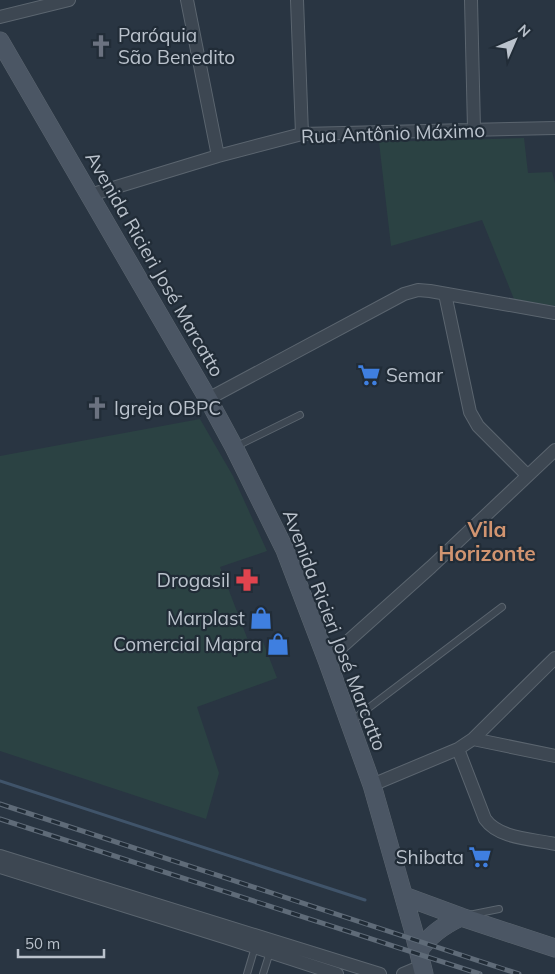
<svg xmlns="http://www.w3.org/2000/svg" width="555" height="974" font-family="Mulish,sans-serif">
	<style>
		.green { fill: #2b4243 }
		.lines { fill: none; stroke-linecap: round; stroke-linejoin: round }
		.stream { stroke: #40546a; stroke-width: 3 }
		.lane-casing { stroke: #5b656f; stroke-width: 8 }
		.street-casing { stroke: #5b656f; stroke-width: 14 }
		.secondary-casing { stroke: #5b656f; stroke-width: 19 }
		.lane { stroke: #3d4752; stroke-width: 6 }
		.street { stroke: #3d4752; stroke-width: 12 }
		.secondary { stroke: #4b5664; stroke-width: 18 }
		.rail-casing { stroke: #5f6b78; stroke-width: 5 }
		.rail { stroke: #212c37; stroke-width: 3; stroke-dasharray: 9; stroke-linecap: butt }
		.labels { text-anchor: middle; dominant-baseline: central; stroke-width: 4.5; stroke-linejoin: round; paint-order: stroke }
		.poi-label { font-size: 19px; fill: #bac2cc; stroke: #212c37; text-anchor: end }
		.street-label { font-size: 19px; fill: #bac2cc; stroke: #212c37 }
		.quarter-label { font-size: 21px; font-weight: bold; fill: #d19470; stroke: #212c37 }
	</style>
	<rect width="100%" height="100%" fill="#293542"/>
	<path class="green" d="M 524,138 L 528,173 L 552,172 L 555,183 L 555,306 L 514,299 L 482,220 L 391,246 L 379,142 Z
		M 200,419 L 233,476 L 267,551 L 220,567 L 249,643 L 262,639 L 277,678 L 197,707 L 219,773 L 206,819 L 0,751 L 0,456 Z"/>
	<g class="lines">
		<path class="stream" d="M 0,781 L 365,900"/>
		<defs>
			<path id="lane" d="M 235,447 L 300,415
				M 350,722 L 502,607
				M 469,915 L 499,909
				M 247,974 L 255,947
				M 263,974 L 270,952"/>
			<path id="street" d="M 187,0 L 218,156
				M 297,0 L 302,134
				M 471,0 L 474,129
				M 0,17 L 69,0
				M 90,195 L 218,156 L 302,134 L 555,128
				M 445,294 L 470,412 L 478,426 L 527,475
				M 208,399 L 404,294 L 418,290 L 430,291 L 555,313
				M 327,660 L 431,567 L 555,450
				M 473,739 L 555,756
				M 458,749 L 485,819 C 499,839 533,839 555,844
				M 372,785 L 458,749 L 473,739 L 555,658
				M 0,856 L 380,974
				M 0,867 L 224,937 L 337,974
				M 403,974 L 422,966"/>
			<path id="secondary" d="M 0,41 L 208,399 L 234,447 L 285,550 L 327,660 L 372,785 L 413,929 L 424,974
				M 404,896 L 461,917 L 555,948
				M 419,951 C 429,935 444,925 461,917"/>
		</defs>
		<use href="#lane" class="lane-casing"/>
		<use href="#street" class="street-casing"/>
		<use href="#secondary" class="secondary-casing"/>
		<use href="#lane" class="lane"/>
		<use href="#street" class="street"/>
		<use href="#secondary" class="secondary"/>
		<defs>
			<path id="rail" d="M 0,804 L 519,974
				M 0,819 L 480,974"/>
		</defs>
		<use href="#rail" class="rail-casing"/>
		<use href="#rail" class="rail"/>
	</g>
	<defs>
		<symbol id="church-bare" viewBox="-9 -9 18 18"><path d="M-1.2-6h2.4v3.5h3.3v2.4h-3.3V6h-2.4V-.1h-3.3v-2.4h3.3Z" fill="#6b7280" stroke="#212c37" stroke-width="2.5" paint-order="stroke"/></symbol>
		<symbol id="supermarket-bare" viewBox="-9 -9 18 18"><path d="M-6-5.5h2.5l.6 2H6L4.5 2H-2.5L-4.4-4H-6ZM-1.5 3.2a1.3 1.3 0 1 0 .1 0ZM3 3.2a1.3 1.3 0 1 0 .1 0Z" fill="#3f7fe0" stroke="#212c37" stroke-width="2.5" paint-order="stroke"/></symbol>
		<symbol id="pharmacy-bare" viewBox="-9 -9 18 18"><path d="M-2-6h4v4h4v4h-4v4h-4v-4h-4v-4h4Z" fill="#e0444e" stroke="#212c37" stroke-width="2.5" paint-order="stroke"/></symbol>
		<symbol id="shop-bare" viewBox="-9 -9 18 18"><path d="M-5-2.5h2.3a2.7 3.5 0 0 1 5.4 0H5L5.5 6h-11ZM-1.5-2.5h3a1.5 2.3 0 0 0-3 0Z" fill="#3f7fe0" stroke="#212c37" stroke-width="2.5" paint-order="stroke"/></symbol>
	</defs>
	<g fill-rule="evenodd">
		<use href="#church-bare" x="85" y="30" width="32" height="32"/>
		<use href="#supermarket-bare" x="353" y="359" width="32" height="32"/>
		<use href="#church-bare" x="81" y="392" width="32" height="32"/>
		<use href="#pharmacy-bare" x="231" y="564" width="32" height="32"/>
		<use href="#shop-bare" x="245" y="602" width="32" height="32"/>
		<use href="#shop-bare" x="262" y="628" width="32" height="32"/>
		<use href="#supermarket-bare" x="464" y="841" width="32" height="32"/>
	</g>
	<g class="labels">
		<g class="poi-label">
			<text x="118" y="35" text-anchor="start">Paróquia<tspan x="118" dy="22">São Benedito</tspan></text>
			<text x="386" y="375" text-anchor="start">Semar</text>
			<text x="114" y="408" text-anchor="start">Igreja OBPC</text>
			<text x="230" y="580">Drogasil</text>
			<text x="245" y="618">Marplast</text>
			<text x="262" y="644">Comercial Mapra</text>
			<text x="464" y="857">Shibata</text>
		</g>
		<g class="street-label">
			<text transform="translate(393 133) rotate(-2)">Rua Antônio Máximo</text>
			<text transform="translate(155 264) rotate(60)">Avenida Ricieri José Marcatto</text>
			<text transform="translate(335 630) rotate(69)">Avenida Ricieri José Marcatto</text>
		</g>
		<g class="quarter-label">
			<text x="487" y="529">Vila<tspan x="487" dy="24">Horizonte</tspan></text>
		</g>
	</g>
	<g transform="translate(515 40) rotate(45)" stroke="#212c37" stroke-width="4" paint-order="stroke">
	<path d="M0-4L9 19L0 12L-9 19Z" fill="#bac2cc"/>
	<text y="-8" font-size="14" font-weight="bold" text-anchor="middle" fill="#bac2cc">N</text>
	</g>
	<path d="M18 949v8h86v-8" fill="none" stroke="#bac2cc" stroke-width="2.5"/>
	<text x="25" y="949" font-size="15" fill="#bac2cc" stroke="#212c37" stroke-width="4" paint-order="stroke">50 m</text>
</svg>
